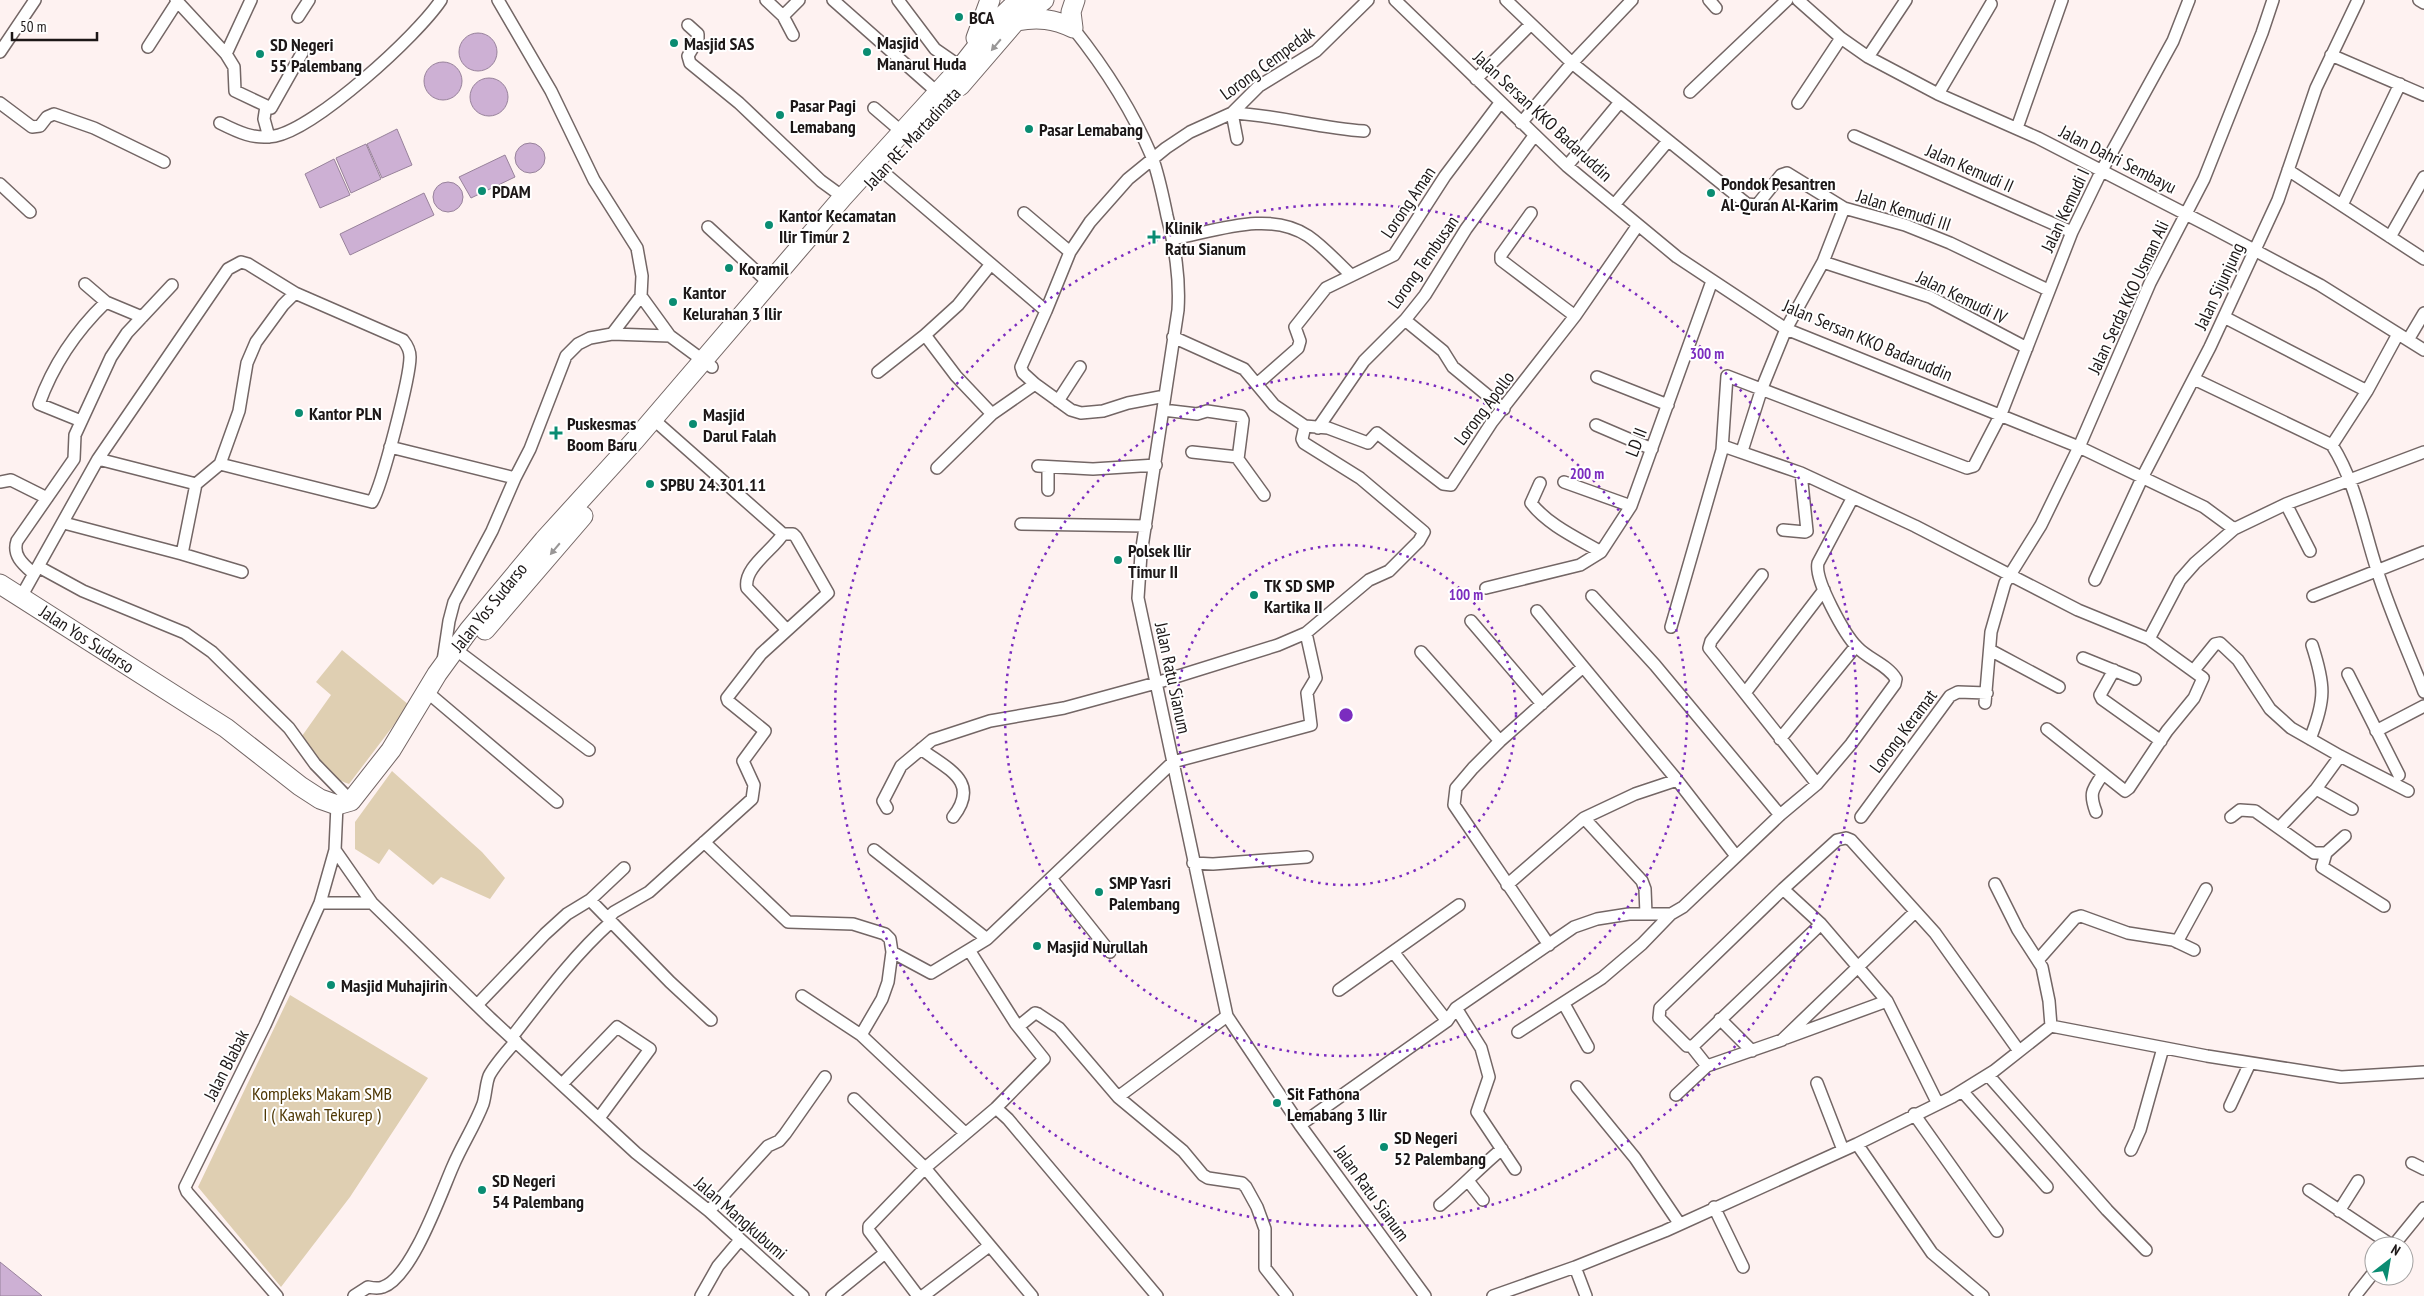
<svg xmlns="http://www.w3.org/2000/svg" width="2424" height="1296" font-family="'PT Sans Narrow',sans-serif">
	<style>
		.green { fill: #dfcfb2 }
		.water { fill: #cdb0d4; stroke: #98829b }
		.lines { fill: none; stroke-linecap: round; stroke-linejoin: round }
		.minor-casing { stroke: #736665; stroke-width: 14 }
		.trunk-casing { stroke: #736665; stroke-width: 21 }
		.minor { stroke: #fff; stroke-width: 11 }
		.trunk { stroke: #fff; stroke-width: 19 }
		.oneway { fill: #999797 }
		.ring { fill: none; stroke: #7b2cbf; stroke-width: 2.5; stroke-dasharray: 2.5 5 }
		.poi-dot { fill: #0a8c72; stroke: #fff; stroke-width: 2 }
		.labels { text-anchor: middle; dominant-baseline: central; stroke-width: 4; stroke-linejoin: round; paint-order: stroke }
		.poi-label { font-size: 18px; font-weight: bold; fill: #1c1717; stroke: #fff; text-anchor: start }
		.street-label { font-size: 18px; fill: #1c1717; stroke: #fff }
		.park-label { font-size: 18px; fill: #4f3804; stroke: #fff }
		.centre { fill: #7b2cbf; stroke: #fff; stroke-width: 2.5 }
		.ring-label { font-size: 15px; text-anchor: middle; font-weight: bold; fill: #7b2cbf; stroke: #fff; stroke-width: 4; stroke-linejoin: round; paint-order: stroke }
	</style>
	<rect width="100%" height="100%" fill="#fef2f1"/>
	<path class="green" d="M 342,650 L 409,705 L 349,784 C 326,777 313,757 302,736 L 331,695 L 316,682 Z
		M 392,771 L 482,852 L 505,878 L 490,899 L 441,877 L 433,885 L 389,849 L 379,864 L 355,849 L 355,822 Z
		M 290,995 L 428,1078 L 350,1197 L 281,1287 L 198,1187 Z"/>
	<path class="water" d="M459 52a19 19 0 1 1 38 0a19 19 0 1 1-38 0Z
		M424 81a19 19 0 1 1 38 0a19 19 0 1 1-38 0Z
		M470 97a19 19 0 1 1 38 0a19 19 0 1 1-38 0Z
		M 397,129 L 412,165 L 382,178 L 367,144 Z
		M515 158a15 15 0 1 1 30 0a15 15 0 1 1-30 0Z
		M 366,144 L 381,179 L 351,193 L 336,158 Z
		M 505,155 L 515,177 L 471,198 L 459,177 Z
		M 334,159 L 350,195 L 320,208 L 305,174 Z
		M433 197a15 15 0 1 1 30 0a15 15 0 1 1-30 0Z
		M 424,193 L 434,215 L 350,255 L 340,234 Z
		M 0,1262 L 41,1295 L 42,1296 L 0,1296 Z"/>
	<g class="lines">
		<defs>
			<path id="minor" d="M 176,0 L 226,54 L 251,0
				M 498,0 L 551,91 L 594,180 L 637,248 L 642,276 L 641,296 L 670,336 L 712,367
				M 766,0 L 783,16 L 799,0
				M 833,0 L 937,92
				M 898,0 L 935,49 L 961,67
				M 1395,0 L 1567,166 L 1677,257 L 1786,329 L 2079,447 L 2204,507 L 2234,529
				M 1506,0 L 1572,63 L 1747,204 L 1757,205 L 1781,175 L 1787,173 L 1844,208
				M 1709,0 L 1716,8
				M 1798,0 L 1841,38 L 1868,57 L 1938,94 L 2038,138 L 2211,227 L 2320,285 L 2424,350
				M 2419,0 L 2424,3
				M 783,16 L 793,35
				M 298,17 L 309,0
				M 688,25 L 698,34 L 698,39 L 688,56 L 690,63 L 739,103 L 821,181 L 843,197
				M 1073,28 C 1105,68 1132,110 1152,157 C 1159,176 1163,197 1167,216 C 1175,248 1180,277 1178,310 L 1141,554 L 1138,598 L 1227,1016 L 1300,1125 L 1425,1296
				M 148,47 L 177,2
				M 0,52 L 35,0
				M 226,54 L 234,67 L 235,91 L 271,108 L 302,53
				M 2331,55 L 2424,95
				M 1868,57 L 1906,0
				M 1476,79 L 1531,24
				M 1690,92 L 1787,0
				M 1938,94 L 1991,4
				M 0,103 L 32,127 L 40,126 L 47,117 L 54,114 L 94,128 L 164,162
				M 1798,103 L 1841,38
				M 266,106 L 264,119 L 269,137
				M 874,108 L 902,132
				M 220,123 C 238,132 254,140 275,136 C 316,128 417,36 441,0
				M 1521,123 L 1572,63 L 1632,0
				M 2017,128 L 2062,0
				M 1854,136 L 2072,232
				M 1237,139 L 1232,113 C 1276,115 1319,128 1364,131
				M 1567,166 L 1620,102
				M 2288,170 L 2424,259
				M 882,171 L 1046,311 L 1021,367 L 1023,373 L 1035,384 L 1071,410 L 1081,413 L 1103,411 L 1128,403 L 1165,396
				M 0,184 L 30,212
				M 1614,205 L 1668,141
				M 2342,205 L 2400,84
				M 1024,213 L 1070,252
				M 1531,213 L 1501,255 L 1501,260 L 1575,316
				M 708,227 L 769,283
				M 2390,237 L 2424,177
				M 1173,239 C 1216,231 1269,210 1308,236 C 1324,247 1337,262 1351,275
				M 1823,262 L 1930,297 L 2027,348
				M 991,264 L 958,305 L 925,335 L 956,376 L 992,414 L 1035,384
				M 85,284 L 106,302 L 142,317
				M 1046,311 L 1070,252 L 1090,222 L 1128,179 L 1166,148 L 1190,132 L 1232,113 L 1259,86 L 1316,51 L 1368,0
				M 2224,317 L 2367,391
				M 1405,320 L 1443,351 L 1453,367 L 1504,409
				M 612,334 L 641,296
				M 1173,337 L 1244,369 L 1274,405 L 1305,426 L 1328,428 L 1368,443 L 1377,433 L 1443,484 L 1451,485 L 1492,422 L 1575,316 L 1638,225
				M 2408,340 L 2424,313
				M 878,372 L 925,335
				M 1597,377 L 1668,405
				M 2194,379 L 2332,445 L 2367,391 L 2398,334
				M 1257,384 L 1298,348 L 1300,341 L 1295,327 L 1326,288 L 1394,255 L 1445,176 L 1500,103
				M 1058,401 L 1080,367
				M 1163,410 L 1197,414 L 1207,411 L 1241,416 L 1243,420 L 1238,459 L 1264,495
				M 81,421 L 39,404 C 53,365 76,331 106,302
				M 1596,425 L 1652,449
				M 1318,428 L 1364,361 L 1405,320 L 1425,295 L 1466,229 L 1534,136
				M 2332,445 C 2356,483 2363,527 2377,570 C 2390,612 2408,651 2424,692
				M 390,447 L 515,478 L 530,449 L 566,356 L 578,344 L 590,338 L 612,334 L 670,336
				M 1722,450 L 1727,376 L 1967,468 L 1974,466 L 2001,414 L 2072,232 L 2102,170 L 2173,41 L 2189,0
				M 1742,451 L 1762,388 L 1786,329 L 1823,262 L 1844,208 L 1905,225 L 1950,243 L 2048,290
				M 1192,452 L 1238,457
				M 98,459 L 228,269 L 241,262 L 248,264 L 295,293
				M 1038,466 L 1093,469 L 1156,465
				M 1048,467 L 1048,490
				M 937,468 L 992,414
				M 0,482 L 11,480 L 47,498
				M 1564,482 L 1631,506
				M 1540,483 L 1531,503 C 1548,525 1577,538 1601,552
				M 2286,504 L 2310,551
				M 64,523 L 182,554 L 196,484
				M 1021,524 L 1146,526
				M 1783,530 L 1805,532 L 1807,531 L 1801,473
				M 783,534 C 773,550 743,568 747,588 L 787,630
				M 182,554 L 242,572
				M 39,567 L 83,591 L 185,633 L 212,652 L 289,728 L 315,764 L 351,801
				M 34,574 C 24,565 12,556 17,541 L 74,459 L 75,435 L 111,357 L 127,333 L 172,285
				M 1762,575 L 1711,641 L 1709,648 L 1817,784
				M 2095,580 L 2143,476 L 2210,347 L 2278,200 L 2316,88 L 2358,0
				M 1486,588 L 1580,565 L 1601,552 L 1631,506 L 1712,281
				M 1592,596 L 1655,665 L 1780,815
				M 2313,596 L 2424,552
				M 21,597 L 98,459 L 196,484 L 220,464 L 372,502 C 382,486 410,377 410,357 C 410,350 407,345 403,340 L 295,293 L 283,305 L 256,342 L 247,363 L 239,411 L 220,464
				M 1537,611 L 1677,780 L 1736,856
				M 1471,621 L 1542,704
				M 1671,627 L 1722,450 L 1726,447 L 1801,473 L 1915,526 L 2078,610 L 2149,639 L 2203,678 L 2194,698 L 2167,731 L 2129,788 L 2125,791 L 2047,729
				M 2149,639 L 2180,580 L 2195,563 L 2234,529 L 2286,504 L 2424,452
				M 1990,650 L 2059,687
				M 1421,652 L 1500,741
				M 463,655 L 589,750
				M 2083,658 L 2135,679
				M 443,661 L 449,621 L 454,602 L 492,531 L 515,478
				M 2114,670 L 2100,695 L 2102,699 L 2161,741
				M 2194,670 L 2215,644 L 2220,643 L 2238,660 L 2270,709 L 2291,728 L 2340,756 L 2408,791
				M 2348,674 L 2399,775
				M 1745,693 L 1824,590
				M 433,697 L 557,802
				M 1985,703 L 1991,632 L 2005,583 L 2041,525 L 2079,447 L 2150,283 L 2204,179 L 2262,33 L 2273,0
				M 2376,731 L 2424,706
				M 1780,739 L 1856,646
				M 2310,739 C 2326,699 2325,685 2312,645
				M 921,749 C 947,769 981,781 953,817
				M 2316,789 L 2352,809
				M 887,808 L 883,801 L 901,766 L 932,740 L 990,721 L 1064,708 L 1156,683 L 1278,645 L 1306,633 L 1369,580 L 1389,571 L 1419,541 L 1424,532 L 1360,478 L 1304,443 L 1302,439 L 1305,426
				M 2096,812 C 2089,793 2092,790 2103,774
				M 1861,817 L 1950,696 L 1958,692 L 1987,693
				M 2231,817 L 2240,810 L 2255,811 L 2314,853 L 2326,853 L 2345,836
				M 1584,818 L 1635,794 L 1677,780
				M 2279,828 L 2316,789 L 2340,756
				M 704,842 L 788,922 L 853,924 L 885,934 L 890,939 L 892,952 L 888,982 L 882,999 L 861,1035 L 965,1133
				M 335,850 L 372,903 L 490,1018 L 636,1153 L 709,1211 L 803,1296
				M 874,850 L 987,939 L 1173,762 L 1311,725 L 1307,693 L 1316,678 L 1306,633
				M 2326,853 L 2322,867 L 2384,906
				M 1193,863 L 1213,864 L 1307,857
				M 1051,878 L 1110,952
				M 1507,885 L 1584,818 L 1642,881 L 1645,889 L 1646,914
				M 1783,889 L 1821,924 L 1887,1001 L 1938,1104
				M 590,900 L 670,982 L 711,1020
				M 320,903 L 372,903
				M 608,918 L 614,912 L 649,892 L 752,799 L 754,785 L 743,761 L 765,731 L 728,701 L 727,698 L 761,654 L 828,593 L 796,537 L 793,534 L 783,534 L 653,419
				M 1821,924 L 1693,1046 L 1687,1046 L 1659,1018 L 1660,1008 L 1783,889 L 1837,840 L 1846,838 L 1851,840 L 1935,933 L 2019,1051
				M 2177,942 L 2206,889
				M 1549,945 L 1454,805 L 1456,788 L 1473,768 L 1500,741 L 1583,667
				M 892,952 L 931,973 L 987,939
				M 1394,953 L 1447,1021
				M 2038,960 L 2075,918 L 2081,916 L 2128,933 L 2173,940 L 2194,950
				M 1339,990 L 1459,905
				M 802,996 L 861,1035
				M 1564,1004 L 1588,1047
				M 477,1005 L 545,934 L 567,914 L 590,900 L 624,868
				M 1456,1008 L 1481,1048 L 1489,1077 L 1477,1112 L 1515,1169
				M 1720,1019 L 1752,1051
				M 1019,1026 L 1035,1013 L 1038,1014 L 1059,1028 L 1118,1097 L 1183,1151 L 1203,1175 L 1208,1178 L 1242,1183 L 1246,1187 L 1257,1207 L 1265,1229 L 1265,1268 L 1287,1296
				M 2051,1026 L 2207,1056 L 2341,1077 L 2424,1072
				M 1518,1032 L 1602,978 L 1642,944 L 1671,914
				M 512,1037 C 543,997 573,956 611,922
				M 1786,1038 L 1887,1001
				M 1692,1047 L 1707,1066
				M 1988,1075 L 2107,1210 L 2146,1250
				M 1817,1083 L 1843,1150
				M 562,1084 L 617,1027 L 650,1049 L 599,1118
				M 1577,1087 L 1635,1158 L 1679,1223
				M 1962,1091 L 2047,1187
				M 1676,1095 L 1707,1066 L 1782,1040 L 1915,912
				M 1118,1097 L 1227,1016
				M 854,1099 L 925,1168 L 1032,1296
				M 2230,1106 L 2250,1063
				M 996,1108 L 1008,1119 L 1157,1296
				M 1914,1114 L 1997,1231
				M 1300,1125 L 1447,1021 L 1456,1008 L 1574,927 L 1597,919 L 1629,914 L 1671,914 L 1683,907 L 1780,815 L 1817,784 L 1851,744 L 1895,684 L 1896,679 C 1888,665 1868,659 1857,647 C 1845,635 1814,580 1818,563 L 1853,497
				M 1857,1144 L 1932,1253 L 1983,1296
				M 2131,1150 L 2140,1130 L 2163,1048
				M 2412,1163 L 2424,1169
				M 1469,1182 L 1483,1200
				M 2309,1190 L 2393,1246
				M 1440,1205 C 1462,1187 1480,1167 1502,1149
				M 1714,1207 L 1743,1267
				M 709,1211 L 768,1146 L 779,1141 L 785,1134 L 825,1077
				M 2339,1211 L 2358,1181
				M 2393,1246 L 2424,1208
				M 1575,1267 L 1586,1296
				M 277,1296 L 187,1192 L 185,1187 L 265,1025 L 320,903 L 335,850 L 337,805
				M 354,1296 L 368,1287 C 373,1288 378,1289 383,1287 C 412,1277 441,1193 453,1166 C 462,1145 475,1125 483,1104 C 486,1095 486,1080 490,1074 C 497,1062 507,1051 516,1041
				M 701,1296 L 718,1266 L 740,1240
				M 832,1296 L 885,1253
				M 918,1296 L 869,1231 L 869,1226 L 925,1168 L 996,1108 L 1044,1059 L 1016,1024 L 969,950
				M 923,1296 L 989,1246
				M 1493,1296 L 1575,1267 L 1665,1231 L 1857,1144 L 1952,1097 L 1994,1071 L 2051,1026 L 2049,1001 L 2042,967 L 2018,930 L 1995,884
				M 2355,1296 L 2374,1272"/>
			<path id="trunk" d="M 1017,21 C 1038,17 1054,19 1073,28 L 1071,12 L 1075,0
				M 976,38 L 990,0
				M 960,86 L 1016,21 L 1044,0
				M 0,584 L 226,728 L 300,786 L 320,799 L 337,805 L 351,801 L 391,750 L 437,674 L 469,630 L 544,540 L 635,440 L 843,197 L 961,67 L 997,21 L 1019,0
				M 485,630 L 583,516"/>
		</defs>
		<use href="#minor" class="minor-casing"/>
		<use href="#trunk" class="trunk-casing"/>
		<use href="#minor" class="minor"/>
		<use href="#trunk" class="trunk"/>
	</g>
	<defs><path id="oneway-solid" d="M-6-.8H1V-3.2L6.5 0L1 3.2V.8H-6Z" transform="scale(1.25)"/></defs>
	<g class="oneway">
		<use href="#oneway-solid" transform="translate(996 45) rotate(130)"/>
		<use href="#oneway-solid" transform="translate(555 549) rotate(130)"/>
	</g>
	<g class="ring">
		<circle cx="1346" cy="715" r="170"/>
		<circle cx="1346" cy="715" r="341"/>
		<circle cx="1346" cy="715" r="511"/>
	</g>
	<g class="poi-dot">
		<circle cx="959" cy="17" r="5"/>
		<circle cx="674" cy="43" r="5"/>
		<circle cx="867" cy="52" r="5"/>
		<circle cx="260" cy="54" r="5"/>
		<circle cx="780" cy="115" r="5"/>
		<circle cx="1029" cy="129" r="5"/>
		<circle cx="482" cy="191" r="5"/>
		<circle cx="1711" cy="193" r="5"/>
		<circle cx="769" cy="225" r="5"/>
		<path d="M1151.5 229.5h5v5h5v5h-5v5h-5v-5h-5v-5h5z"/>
		<circle cx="729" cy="268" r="5"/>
		<circle cx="673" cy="302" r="5"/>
		<circle cx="299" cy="413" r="5"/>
		<circle cx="693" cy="424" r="5"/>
		<path d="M553.5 425.5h5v5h5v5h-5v5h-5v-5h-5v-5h5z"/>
		<circle cx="650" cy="484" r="5"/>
		<circle cx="1118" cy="560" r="5"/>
		<circle cx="1254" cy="595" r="5"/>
		<circle cx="1099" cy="892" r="5"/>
		<circle cx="1037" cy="946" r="5"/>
		<circle cx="331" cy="985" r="5"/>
		<circle cx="1277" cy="1103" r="5"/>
		<circle cx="1384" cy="1147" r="5"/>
		<circle cx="482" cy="1190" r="5"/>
	</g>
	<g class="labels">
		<g class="poi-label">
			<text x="969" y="17">BCA</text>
			<text x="877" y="42">Masjid<tspan x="877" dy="21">Manarul Huda</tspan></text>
			<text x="684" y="43">Masjid SAS</text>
			<text x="270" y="44">SD Negeri<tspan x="270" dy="21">55 Palembang</tspan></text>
			<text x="790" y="105">Pasar Pagi<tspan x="790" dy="21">Lemabang</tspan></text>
			<text x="1039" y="129">Pasar Lemabang</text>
			<text x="1721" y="183">Pondok Pesantren<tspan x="1721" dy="21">Al-Quran Al-Karim</tspan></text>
			<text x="492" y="191">PDAM</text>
			<text x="779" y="215">Kantor Kecamatan<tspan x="779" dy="21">Ilir Timur 2</tspan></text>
			<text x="1165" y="227">Klinik<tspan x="1165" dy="21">Ratu Sianum</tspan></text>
			<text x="739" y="268">Koramil</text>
			<text x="683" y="292">Kantor<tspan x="683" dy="21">Kelurahan 3 Ilir</tspan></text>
			<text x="309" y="413">Kantor PLN</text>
			<text x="703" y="414">Masjid<tspan x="703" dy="21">Darul Falah</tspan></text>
			<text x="567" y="423">Puskesmas<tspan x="567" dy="21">Boom Baru</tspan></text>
			<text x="660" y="484">SPBU 24.301.11</text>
			<text x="1128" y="550">Polsek Ilir<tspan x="1128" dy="21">Timur II</tspan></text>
			<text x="1264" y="585">TK SD SMP<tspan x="1264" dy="21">Kartika II</tspan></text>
			<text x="1109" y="882">SMP Yasri<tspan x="1109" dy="21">Palembang</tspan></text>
			<text x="1047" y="946">Masjid Nurullah</text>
			<text x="341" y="985">Masjid Muhajirin</text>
			<text x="1287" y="1093">Sit Fathona<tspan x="1287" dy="21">Lemabang 3 Ilir</tspan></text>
			<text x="1394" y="1137">SD Negeri<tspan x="1394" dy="21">52 Palembang</tspan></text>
			<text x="492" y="1180">SD Negeri<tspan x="492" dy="21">54 Palembang</tspan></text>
		</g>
		<g class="street-label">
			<text transform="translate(1267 63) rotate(-36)">Lorong Cempedak</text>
			<text transform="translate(1543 116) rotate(43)">Jalan Sersan KKO Badaruddin</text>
			<text transform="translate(912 138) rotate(-47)">Jalan RE. Martadinata</text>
			<text transform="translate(2118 159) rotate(27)">Jalan Dahri Sembayu</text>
			<text transform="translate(1970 168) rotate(24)">Jalan Kemudi II</text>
			<text transform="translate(1408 202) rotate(-56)">Lorong Aman</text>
			<text transform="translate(1904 210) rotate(18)">Jalan Kemudi III</text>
			<text transform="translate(2065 210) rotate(-65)">Jalan Kemudi I</text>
			<text transform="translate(1423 262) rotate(-55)">Lorong Tembusan</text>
			<text transform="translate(2219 286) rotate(-65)">Jalan Sijunjung</text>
			<text transform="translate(1962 297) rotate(26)">Jalan Kemudi IV</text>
			<text transform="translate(2128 297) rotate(-65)">Jalan Serda KKO Usman Ali</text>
			<text transform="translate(1868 340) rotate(23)">Jalan Sersan KKO Badaruddin</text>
			<text transform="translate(1484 408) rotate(-53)">Lorong Apollo</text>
			<text transform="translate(1636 442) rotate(-69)">LD II</text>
			<text transform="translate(489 607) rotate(-51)">Jalan Yos Sudarso</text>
			<text transform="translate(87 639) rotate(33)">Jalan Yos Sudarso</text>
			<text transform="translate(1173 678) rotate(78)">Jalan Ratu Sianum</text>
			<text transform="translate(1903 731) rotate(-53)">Lorong Keramat</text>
			<text transform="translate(226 1065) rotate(-63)">Jalan Blabak</text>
			<text transform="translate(1372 1193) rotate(54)">Jalan Ratu Sianum</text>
			<text transform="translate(741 1218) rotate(41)">Jalan Mangkubumi</text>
		</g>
		<g class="park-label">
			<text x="322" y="1093">Kompleks Makam SMB<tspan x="322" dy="21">I ( Kawah Tekurep )</tspan></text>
		</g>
	</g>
	<circle cx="1346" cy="715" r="8" class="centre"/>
	<g class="ring-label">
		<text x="1707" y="359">300 m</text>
		<text x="1587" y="479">200 m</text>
		<text x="1466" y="600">100 m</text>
	</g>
	<g transform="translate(2389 1261) rotate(31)"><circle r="24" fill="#ffffff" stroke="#a4a2a2"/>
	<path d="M0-4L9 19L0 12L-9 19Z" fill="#0a8c72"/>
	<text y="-8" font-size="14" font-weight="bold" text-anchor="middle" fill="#1c1717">N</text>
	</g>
	<path d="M12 32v8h85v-8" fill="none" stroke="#1c1717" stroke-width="2.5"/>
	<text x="20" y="32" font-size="15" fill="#1c1717" stroke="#ffffff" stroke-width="4" paint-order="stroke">50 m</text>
</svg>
